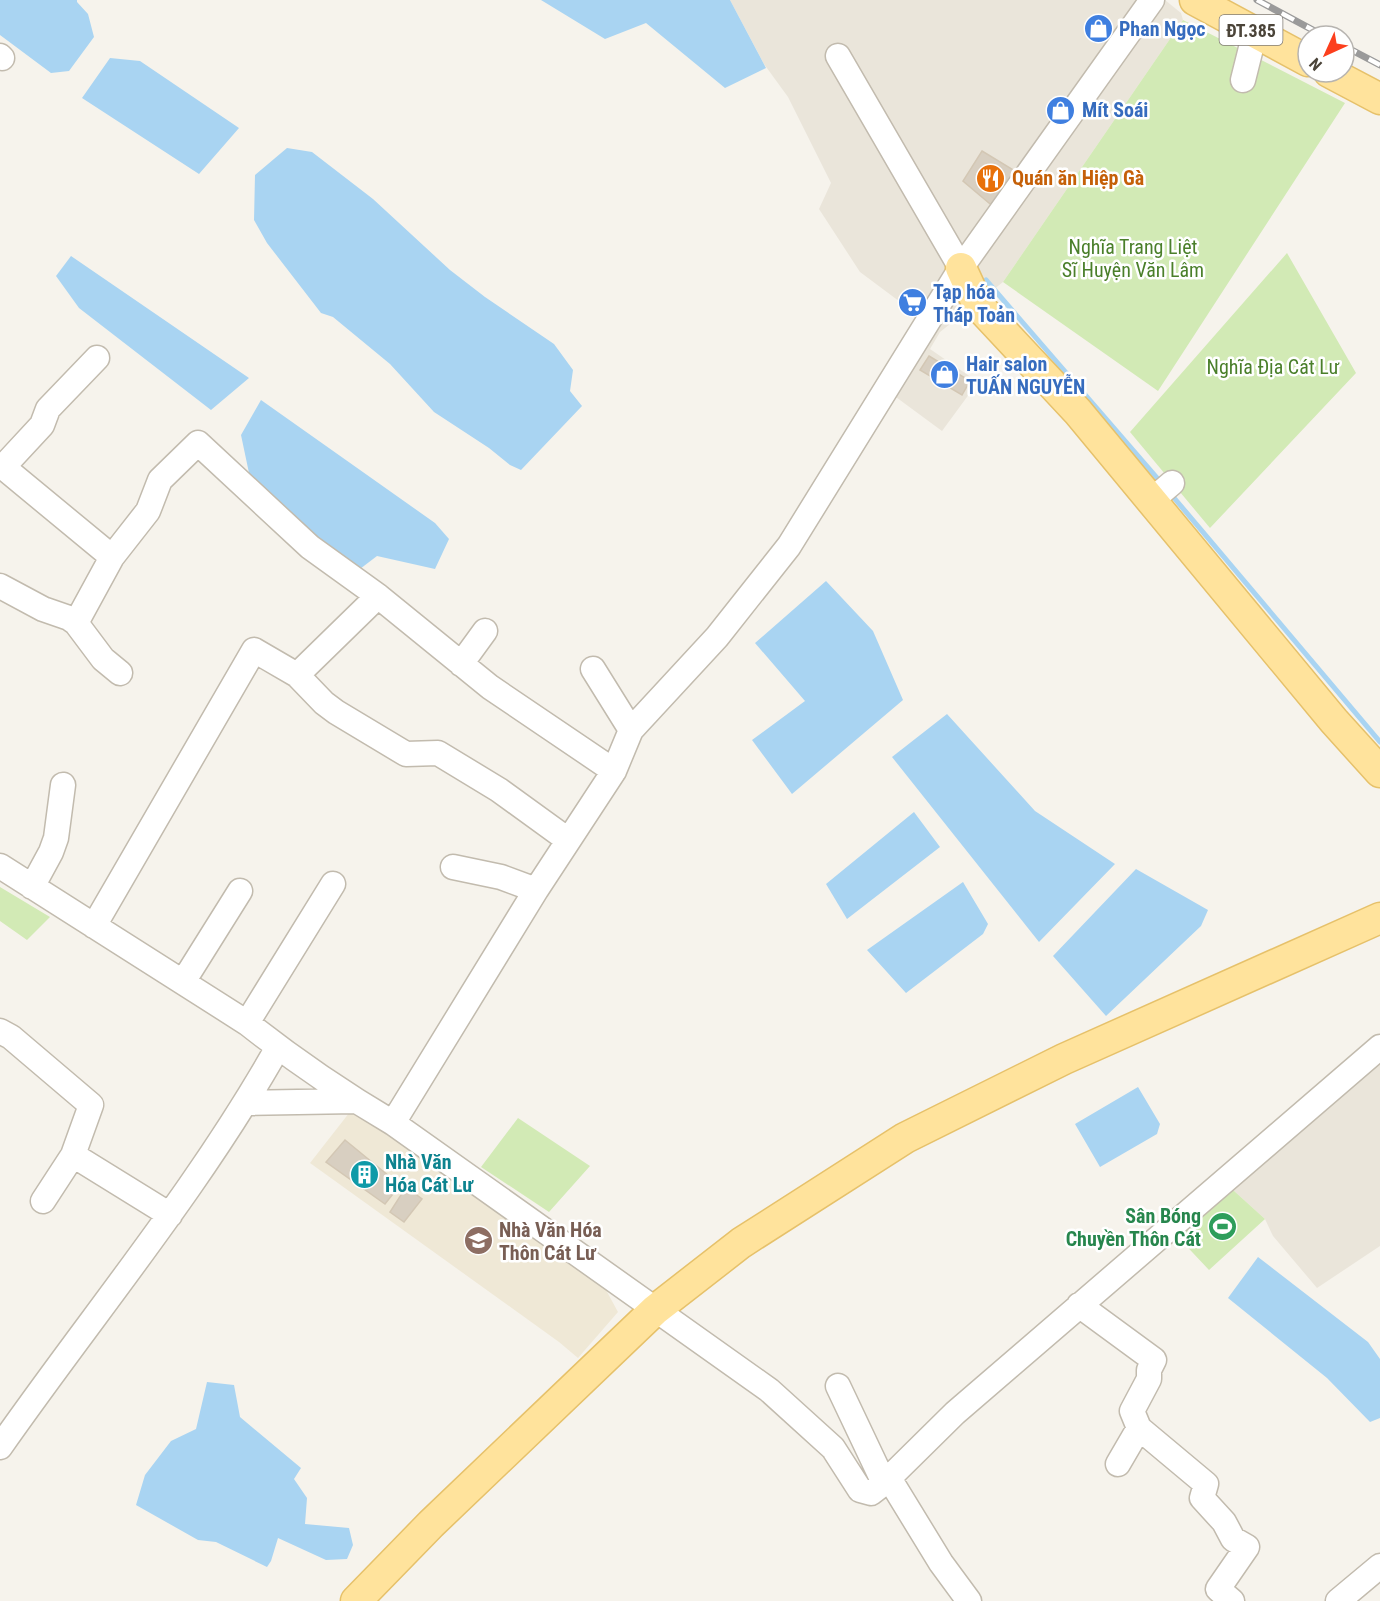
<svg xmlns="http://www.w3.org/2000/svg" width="1380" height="1601" font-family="'Roboto Condensed',sans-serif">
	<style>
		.residential { fill: #eae5da }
		.education { fill: #efe8d6 }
		.green { fill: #d2eab5 }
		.water { fill: #a9d4f2 }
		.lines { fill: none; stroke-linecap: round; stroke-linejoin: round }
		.stream { stroke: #a9d4f2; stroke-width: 5 }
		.building { fill: #d8cfc1; stroke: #d3c7b4; stroke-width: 1.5 }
		.minor-casing { stroke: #c2bbae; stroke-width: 27 }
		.major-casing { stroke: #e6c16a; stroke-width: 33 }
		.minor { stroke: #fff; stroke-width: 24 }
		.major { stroke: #ffe39c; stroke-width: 30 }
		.rail-casing { stroke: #9a9a9a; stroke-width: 7 }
		.rail { stroke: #fff; stroke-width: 4.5; stroke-dasharray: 14; stroke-linecap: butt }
		.labels { text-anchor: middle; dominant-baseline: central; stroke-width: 5; stroke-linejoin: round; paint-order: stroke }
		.shield { fill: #fff; stroke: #817c74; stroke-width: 1.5 }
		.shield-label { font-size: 18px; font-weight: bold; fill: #4b4439 }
		.shop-label { font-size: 20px; font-weight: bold; fill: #366cbe; stroke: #fff; text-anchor: start }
		.food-label { font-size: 20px; font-weight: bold; fill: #c56008; stroke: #fff; text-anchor: start }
		.park-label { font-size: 20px; fill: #4a7f2a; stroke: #fff }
		.culture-label { font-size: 20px; font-weight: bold; fill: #0d838f; stroke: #fff; text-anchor: start }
		.leisure-label { font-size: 20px; font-weight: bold; fill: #27864d; stroke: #fff; text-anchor: end }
		.education-label { font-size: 20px; font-weight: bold; fill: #785e54; stroke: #fff; text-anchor: start }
	</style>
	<rect width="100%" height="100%" fill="#f6f3ec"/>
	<path class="residential" d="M 730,0 L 1165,0 L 1181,13 L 1183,20 L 1003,282 L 940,332 L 930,349 L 978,382 L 942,431 L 885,389 L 927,322 L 860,272 L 819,209 L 831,183 L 788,97 L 764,64 Z
		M 1380,1062 L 1380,1246 L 1317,1288 L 1273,1236 L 1265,1219 L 1233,1190 Z"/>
	<path class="education" d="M 353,1108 L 606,1290 L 618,1312 L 578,1358 L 559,1342 L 310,1163 Z"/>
	<path class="green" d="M 1183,20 L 1345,103 L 1158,391 L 1003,282 Z
		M 1287,253 L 1356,373 L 1210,528 L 1130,432 Z
		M 0,887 L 50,917 L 27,940 L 0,921 Z
		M 518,1118 L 590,1166 L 549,1212 L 481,1167 Z
		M 1233,1190 L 1265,1219 L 1209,1270 L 1177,1236 Z"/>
	<path class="water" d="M 0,0 L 77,0 L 77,2 L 88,14 L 94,37 L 69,71 L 51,73 L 0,35 Z
		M 541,0 L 730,0 L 766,68 L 725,88 L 646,23 L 605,39 Z
		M 110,58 L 140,61 L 239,128 L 199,174 L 82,98 Z
		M 287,148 L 312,152 L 373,199 L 450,270 L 485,297 L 554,344 L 573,370 L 570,391 L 582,406 L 521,470 L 510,465 L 489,448 L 434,412 L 390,364 L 333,317 L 321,313 L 267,243 L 254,220 L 255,175 Z
		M 71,256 L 249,378 L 211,410 L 79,308 L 56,276 Z
		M 261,400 L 435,523 L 449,539 L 435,569 L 377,556 L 356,572 L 287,516 L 249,473 L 241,435 Z
		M 826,581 L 873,631 L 903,700 L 792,794 L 752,740 L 805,701 L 755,643 Z
		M 947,714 L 1035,811 L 1115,864 L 1039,942 L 892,757 Z
		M 914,812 L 940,847 L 847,919 L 826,884 Z
		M 1136,869 L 1208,910 L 1201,926 L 1106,1016 L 1053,956 Z
		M 963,882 L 988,924 L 983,934 L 906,993 L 867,950 Z
		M 1138,1087 L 1160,1124 L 1157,1134 L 1100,1167 L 1075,1124 Z
		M 1258,1257 L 1368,1342 L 1380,1359 L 1380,1418 L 1370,1422 L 1327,1378 L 1228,1298 Z
		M 207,1382 L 234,1385 L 240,1417 L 301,1468 L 294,1479 L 307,1498 L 305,1524 L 349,1528 L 353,1545 L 347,1559 L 326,1560 L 278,1538 L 271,1561 L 267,1567 L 216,1542 L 198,1540 L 136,1505 L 145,1475 L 171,1441 L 196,1429 Z"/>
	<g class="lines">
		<path class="stream" d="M 986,280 L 1157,478
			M 1175,499 L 1380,742"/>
	</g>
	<path class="building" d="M 982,151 L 1020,174 L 996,209 L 963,181 Z
		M 929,356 L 970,381 L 962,395 L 920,370 Z
		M 345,1140 L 400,1185 L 385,1204 L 326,1162 Z
		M 406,1187 L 422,1199 L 404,1222 L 390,1212 Z"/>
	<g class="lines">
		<defs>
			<path id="minor" d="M 0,56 L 2,58
				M 838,56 L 961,268
				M 1243,80 L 1255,32
				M 97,358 L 48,409 L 42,425 L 3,467 L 112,557
				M 1152,500 L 1172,483
				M 0,586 L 43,609 L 69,618 L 76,623 L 103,659 L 120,673
				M 76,623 L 112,557 L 148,511 L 160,480 L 198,443 L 310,547 L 378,596 L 490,687 L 614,771
				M 461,664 L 485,631
				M 593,669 L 631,730
				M 297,675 L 378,596
				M 0,866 L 247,1023 C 294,1060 342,1093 393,1123 L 769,1390 L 833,1448 L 860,1490 L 871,1493 L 884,1483 L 838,1386
				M 453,867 L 501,877 L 536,890
				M 32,887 L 51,852 L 56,838 L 63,785
				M 94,926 L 254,650 L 297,675 L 324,703 L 336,712 L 406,754 L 438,753 L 499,790 L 568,840
				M 183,982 L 240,891
				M 247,1023 L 333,884
				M 0,1031 L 11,1037 L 91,1105 L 73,1155 L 170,1215
				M 246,1103 L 356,1101
				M 393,1123 L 536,890 L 614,771 L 631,730 L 717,637 L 789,546 L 961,268 L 1152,0
				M 43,1201 L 73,1155
				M 1079,1305 L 1154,1360 L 1149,1370 L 1149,1379 L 1132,1411 L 1139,1428 L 1206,1484 L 1202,1498 L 1224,1522 L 1233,1539 L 1247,1547 L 1218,1589 L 1232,1601
				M 0,1447 C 93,1314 198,1189 278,1047
				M 1118,1464 L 1139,1428
				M 889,1478 L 941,1563 L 969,1601
				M 884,1483 L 955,1413 L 1380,1047
				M 1338,1601 L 1380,1566"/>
			<path id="major" d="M 1195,0 L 1308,61
				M 1329,72 L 1380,99
				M 961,268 L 978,305 L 1078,412 L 1334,721 L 1380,772
				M 356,1601 L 431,1524 L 655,1310 L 741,1243 L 905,1138 L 1064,1059 L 1380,918"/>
		</defs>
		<use href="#minor" class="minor-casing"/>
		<use href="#major" class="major-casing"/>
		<use href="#minor" class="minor"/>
		<use href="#major" class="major"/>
		<defs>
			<path id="rail" d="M 1257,0 L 1324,36
				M 1344,46 L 1380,65"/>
		</defs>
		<use href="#rail" class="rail-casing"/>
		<use href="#rail" class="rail"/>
	</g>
	<defs>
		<symbol id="shop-disc" viewBox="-11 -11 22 22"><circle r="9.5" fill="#3f7fe0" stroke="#fff"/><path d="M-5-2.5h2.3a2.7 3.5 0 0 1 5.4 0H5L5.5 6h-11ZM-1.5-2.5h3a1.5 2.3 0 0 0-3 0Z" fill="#fff"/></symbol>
		<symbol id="restaurant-disc" viewBox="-11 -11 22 22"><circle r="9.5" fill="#e8710a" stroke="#fff"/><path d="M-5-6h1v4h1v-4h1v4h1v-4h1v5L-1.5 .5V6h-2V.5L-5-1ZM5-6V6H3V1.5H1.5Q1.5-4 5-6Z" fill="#fff"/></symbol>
		<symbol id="supermarket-disc" viewBox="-11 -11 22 22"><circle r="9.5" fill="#3f7fe0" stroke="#fff"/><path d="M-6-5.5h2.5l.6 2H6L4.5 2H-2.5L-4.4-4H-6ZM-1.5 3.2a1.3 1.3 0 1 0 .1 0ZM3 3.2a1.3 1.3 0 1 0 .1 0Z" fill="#fff"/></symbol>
		<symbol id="building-disc" viewBox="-11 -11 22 22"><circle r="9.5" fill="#0f9aa8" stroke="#fff"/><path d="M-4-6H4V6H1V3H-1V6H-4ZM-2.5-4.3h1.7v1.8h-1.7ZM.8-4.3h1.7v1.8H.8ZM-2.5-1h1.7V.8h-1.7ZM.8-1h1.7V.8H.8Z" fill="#fff"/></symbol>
		<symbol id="stadium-disc" viewBox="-11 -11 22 22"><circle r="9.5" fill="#2e9e5b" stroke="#fff"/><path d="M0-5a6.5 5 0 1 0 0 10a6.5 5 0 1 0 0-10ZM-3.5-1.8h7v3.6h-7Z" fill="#fff"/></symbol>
		<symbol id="school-disc" viewBox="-11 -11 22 22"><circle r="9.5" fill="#8d6e63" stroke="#fff"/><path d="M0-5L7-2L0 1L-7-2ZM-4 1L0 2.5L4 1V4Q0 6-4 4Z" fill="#fff"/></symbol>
	</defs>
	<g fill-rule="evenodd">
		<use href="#shop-disc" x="1082" y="12" width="33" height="33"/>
		<use href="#shop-disc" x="1044" y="94" width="33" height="33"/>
		<use href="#restaurant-disc" x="974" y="162" width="33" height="33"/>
		<use href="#supermarket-disc" x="896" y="286" width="33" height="33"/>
		<use href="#shop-disc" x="928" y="358" width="33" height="33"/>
		<use href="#building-disc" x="348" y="1158" width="33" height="33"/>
		<use href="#stadium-disc" x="1206" y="1210" width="33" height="33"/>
		<use href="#school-disc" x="462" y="1224" width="33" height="33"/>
	</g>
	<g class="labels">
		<rect class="shield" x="1219.5" y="15" width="63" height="30" rx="4.5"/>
		<g class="shield-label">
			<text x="1251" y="30">ĐT.385</text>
		</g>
		<g class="shop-label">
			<text x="1119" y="29">Phan Ngọc</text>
			<text x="1082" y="110">Mít Soái</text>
			<text x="933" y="292">Tạp hóa<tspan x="933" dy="23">Tháp Toản</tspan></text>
			<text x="966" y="364">Hair salon<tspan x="966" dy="23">TUẤN NGUYỄN</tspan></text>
		</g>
		<g class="food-label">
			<text x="1012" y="178">Quán ăn Hiệp Gà</text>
		</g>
		<g class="park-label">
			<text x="1133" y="247">Nghĩa Trang Liệt<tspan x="1133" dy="23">Sĩ Huyện Văn Lâm</tspan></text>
			<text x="1273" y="367">Nghĩa Địa Cát Lư</text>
		</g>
		<g class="culture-label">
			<text x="385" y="1162">Nhà Văn<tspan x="385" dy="23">Hóa Cát Lư</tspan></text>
		</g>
		<g class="leisure-label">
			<text x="1201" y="1216">Sân Bóng<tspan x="1201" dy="23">Chuyền Thôn Cát</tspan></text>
		</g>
		<g class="education-label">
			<text x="499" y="1230">Nhà Văn Hóa<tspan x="499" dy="23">Thôn Cát Lư</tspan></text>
		</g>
	</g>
	<g transform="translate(1326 54) rotate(225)"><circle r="28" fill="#ffffff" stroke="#b7b4b0" stroke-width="1.5"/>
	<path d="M0-4.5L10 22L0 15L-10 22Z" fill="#fc3f1d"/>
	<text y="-9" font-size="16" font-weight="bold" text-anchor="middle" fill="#4b4439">N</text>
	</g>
</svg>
